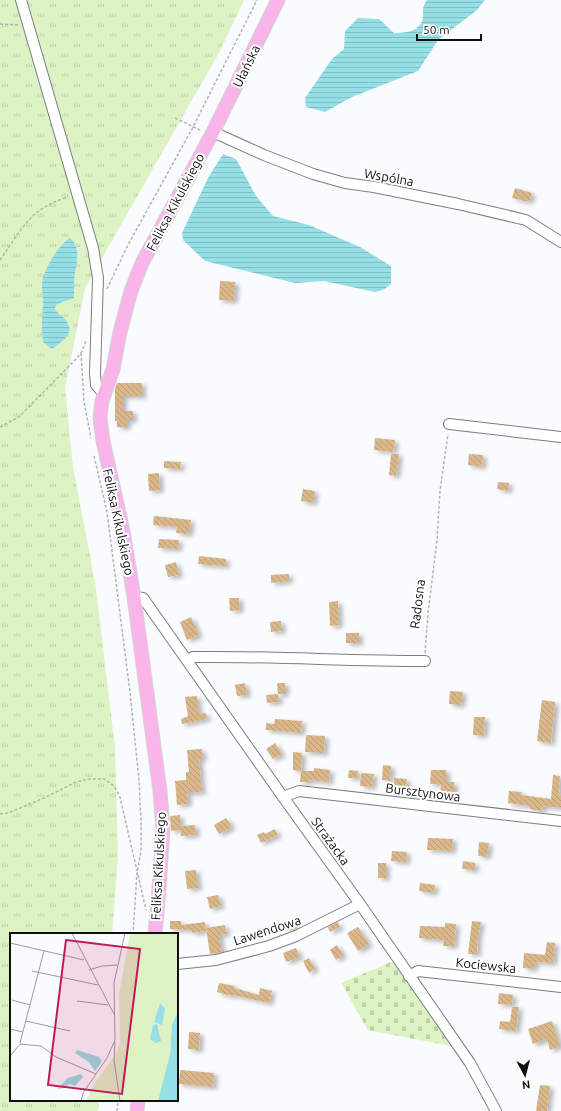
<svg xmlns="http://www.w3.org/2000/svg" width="561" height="1111" font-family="Ubuntu,sans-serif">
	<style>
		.grass { fill: url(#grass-tufts) }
		.cemetery { fill: url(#cemetery-stones) }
		.water { fill: url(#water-rules) }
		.building { fill: url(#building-back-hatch); filter: url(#shadow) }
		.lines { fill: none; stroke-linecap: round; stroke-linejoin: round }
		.minor-casing { stroke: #7c7d7f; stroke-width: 12 }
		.major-casing { stroke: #d4d4d4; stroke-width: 15 }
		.path { stroke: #b2b3b6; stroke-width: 1.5; stroke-dasharray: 3 2; stroke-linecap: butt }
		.minor { stroke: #fff; stroke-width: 10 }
		.major { stroke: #f9b4ea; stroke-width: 13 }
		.labels { text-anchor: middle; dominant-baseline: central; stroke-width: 4; stroke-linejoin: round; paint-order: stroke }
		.street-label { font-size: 13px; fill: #101011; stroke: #fff }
		.inset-road { fill: none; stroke: #9c9d9f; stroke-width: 1 }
		.view { fill: #c2185b; fill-opacity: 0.15; stroke: #c2185b; stroke-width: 2 }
		.inset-edge { fill: none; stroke: #101011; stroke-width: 2 }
	</style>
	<defs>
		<pattern id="grass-tufts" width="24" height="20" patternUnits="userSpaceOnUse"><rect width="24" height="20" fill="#def3c4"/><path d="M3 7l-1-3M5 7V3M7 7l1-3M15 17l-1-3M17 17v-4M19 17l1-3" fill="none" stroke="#bdcfa7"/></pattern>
		<pattern id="cemetery-stones" width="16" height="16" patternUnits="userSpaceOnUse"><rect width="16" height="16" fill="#def3c4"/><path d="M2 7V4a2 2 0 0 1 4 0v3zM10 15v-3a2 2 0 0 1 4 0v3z" fill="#bdcfa7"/></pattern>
		<pattern id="water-rules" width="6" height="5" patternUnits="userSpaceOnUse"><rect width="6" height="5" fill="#97dfe6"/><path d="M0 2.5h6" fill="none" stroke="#81bec4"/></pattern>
		<pattern id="building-back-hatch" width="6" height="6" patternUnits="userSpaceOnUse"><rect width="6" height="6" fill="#dab78b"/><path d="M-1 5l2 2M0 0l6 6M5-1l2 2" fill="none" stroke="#ba9c77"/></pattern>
		<filter id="shadow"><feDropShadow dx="4" dy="2.5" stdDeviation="2" flood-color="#0004"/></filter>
	</defs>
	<rect width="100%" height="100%" fill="#f9fbfe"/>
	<path class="grass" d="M 0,0 L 244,0 L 220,51 L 85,288 L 65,388 L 73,466 L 96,588 L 115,748 L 118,856 L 112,934 L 11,934 L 11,1100 L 99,1100 L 98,1111 L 0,1111 Z"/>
	<path class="cemetery" d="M 398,959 L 456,1047 L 368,1030 L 341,983 Z"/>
	<path class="water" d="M 427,0 L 485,0 L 477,10 L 438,40 L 418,71 L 352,97 L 325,112 L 306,107 L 305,98 L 332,59 L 344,49 L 345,31 L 358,18 L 379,19 L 394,33 C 404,33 418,32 422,21 C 425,13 420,10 427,0 Z
		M 223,154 L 236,159 L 256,196 L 273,216 L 309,225 L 360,247 L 391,266 L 391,284 L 383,290 L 375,292 L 324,281 L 295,283 L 205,261 L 183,240 L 182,233 L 208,178 Z
		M 70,238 C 83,249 75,267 74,281 C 74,287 74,292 74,298 L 55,305 L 55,310 L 67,321 L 70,330 L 65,339 L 52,349 L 43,342 C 41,329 42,317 43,304 C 43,298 42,292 42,285 C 42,272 58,245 70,238 Z"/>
	<path class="building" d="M 515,188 L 532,193 L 529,202 L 512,198 Z
		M 220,281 L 235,282 L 234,301 L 219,300 Z
		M 117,383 L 142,383 L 142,396 L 123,396 L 123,411 L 133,411 L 133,420 L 127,420 L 127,427 L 117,427 L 117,421 L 115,421 L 115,388 Z
		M 375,438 L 395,440 L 393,452 L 374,450 Z
		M 391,454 L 399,454 L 396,476 L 389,475 Z
		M 469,454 L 483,455 L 482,467 L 468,465 Z
		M 164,461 L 181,462 L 180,469 L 164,468 Z
		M 159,473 L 160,490 L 149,491 L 148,474 Z
		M 498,482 L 509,483 L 508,491 L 497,489 Z
		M 303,489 L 315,491 L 313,503 L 301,501 Z
		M 154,516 L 191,520 L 189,534 L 176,533 L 177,527 L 153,525 Z
		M 159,539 L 179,540 L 178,549 L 158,548 Z
		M 199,556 L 226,559 L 226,566 L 198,564 Z
		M 176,562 L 179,575 L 168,577 L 165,565 Z
		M 289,574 L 289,581 L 271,583 L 271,575 Z
		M 229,598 L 239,598 L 240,610 L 230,611 Z
		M 338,601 L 339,625 L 330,626 L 329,602 Z
		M 191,617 L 199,635 L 187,640 L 180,622 Z
		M 281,621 L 282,631 L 271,632 L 270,622 Z
		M 346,633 L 359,633 L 359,643 L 346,643 Z
		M 245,683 L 247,695 L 237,696 L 235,685 Z
		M 277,683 L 285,683 L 285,694 L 278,694 L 279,702 L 267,703 L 266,695 L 278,694 Z
		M 450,691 L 463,692 L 461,705 L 449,704 Z
		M 197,696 L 199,714 L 206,713 L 207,719 L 182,724 L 181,719 L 188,716 L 185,697 Z
		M 542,700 L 555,702 L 551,743 L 537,741 Z
		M 474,717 L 485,717 L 484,735 L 473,735 Z
		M 275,719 L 302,721 L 301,733 L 266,730 L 266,723 L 274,724 Z
		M 306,735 L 325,736 L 324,753 L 305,752 Z
		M 275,743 L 282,754 L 273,759 L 266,749 Z
		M 202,749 L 203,759 L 199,759 L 202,792 L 187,793 L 188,804 L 177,805 L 175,781 L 186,780 L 186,772 L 189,772 L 187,750 Z
		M 293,752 L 302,753 L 301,771 L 293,770 Z
		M 383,765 L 391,766 L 390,781 L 382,780 Z
		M 314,768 L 330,770 L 329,782 L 309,780 L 309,782 L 300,782 L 301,771 L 314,771 Z
		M 349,770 L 358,771 L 357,778 L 348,778 Z
		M 431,770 L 446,770 L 446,782 L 454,782 L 454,796 L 440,796 L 441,784 L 430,784 Z
		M 361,773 L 374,774 L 372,787 L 360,786 Z
		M 553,775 L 560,776 L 559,794 L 561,795 L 561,808 L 543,806 L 542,811 L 530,809 L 530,806 L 508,803 L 509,791 L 522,792 L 521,795 L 551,799 Z
		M 394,778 L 407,779 L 405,792 L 393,791 Z
		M 180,815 L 180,826 L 195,825 L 196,835 L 181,836 L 181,830 L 171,831 L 170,816 Z
		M 226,818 L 232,827 L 219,834 L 214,825 Z
		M 275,829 L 278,835 L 261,843 L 257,835 L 264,832 L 265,834 Z
		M 428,838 L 453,839 L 452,851 L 427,850 Z
		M 479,842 L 489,843 L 487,857 L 478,856 Z
		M 392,851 L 407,852 L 406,862 L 391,861 Z
		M 463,861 L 475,863 L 475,870 L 462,869 Z
		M 378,863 L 386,863 L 386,878 L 378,878 Z
		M 196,870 L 198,888 L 187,889 L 185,871 Z
		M 420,883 L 435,885 L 434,893 L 419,891 Z
		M 218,895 L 221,906 L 210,909 L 207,897 Z
		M 170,921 L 181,921 L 181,925 L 205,922 L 206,931 L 192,933 L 192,930 L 170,929 Z
		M 293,921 L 297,928 L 290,931 L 286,925 Z
		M 472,921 L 481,922 L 479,933 L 478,933 L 477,954 L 468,954 Z
		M 338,922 L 340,927 L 330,932 L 328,927 Z
		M 445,923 L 456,924 L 454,946 L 443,946 L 444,940 L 419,938 L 420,926 L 445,927 Z
		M 225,925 L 226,934 L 219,935 L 222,952 L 210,954 L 206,928 Z
		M 358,927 L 369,944 L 358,951 L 347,933 Z
		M 547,942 L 555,943 L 553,963 L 535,962 L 534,969 L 523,968 L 524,953 L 545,955 Z
		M 337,945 L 343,955 L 336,960 L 330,950 Z
		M 296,948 L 300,957 L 286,962 L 283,953 Z
		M 309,958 L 315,969 L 309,973 L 303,961 Z
		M 219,983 L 235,986 L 234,988 L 259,995 L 260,988 L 272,991 L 269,1003 L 233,995 L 232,996 L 217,992 Z
		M 499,993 L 513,995 L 512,1005 L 498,1004 Z
		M 512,1007 L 519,1007 L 516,1031 L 499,1029 L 500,1021 L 510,1022 Z
		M 552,1021 L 560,1046 L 550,1050 L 547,1039 L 533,1044 L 528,1029 Z
		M 189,1032 L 200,1033 L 199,1050 L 188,1049 Z
		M 180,1070 L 214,1073 L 213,1087 L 179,1084 Z
		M 540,1085 L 550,1086 L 547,1111 L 536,1111 Z"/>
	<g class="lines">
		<defs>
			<path id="minor" d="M 21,0 L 93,248 L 98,278 L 95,373 L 96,385 L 104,394
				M 213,132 L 264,155 L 313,174 L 345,183 L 374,187 L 458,204 L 526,220 L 561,242
				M 449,424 L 561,437
				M 134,597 L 143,598 L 283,797 L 360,904 L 470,1063 L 496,1111
				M 187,661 L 193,657 C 270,656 347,661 425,661
				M 283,797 L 299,791 L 561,821
				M 177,964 L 216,960 L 269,946 L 296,936 L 360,904
				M 409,976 L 418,971 L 561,987"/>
			<path id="major" d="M 155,934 L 159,889 L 163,829 L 160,791 L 134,597 L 123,531 L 103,441 L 100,418 L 102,401 L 113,369 L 120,332 L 131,291 L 142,263 L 213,132 L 278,0
				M 137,1111 L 138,1100"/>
		</defs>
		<use href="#minor" class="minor-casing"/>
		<use href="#major" class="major-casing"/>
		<path class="path" d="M 0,24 L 18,25
			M 175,118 L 202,131
			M 0,260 C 22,229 29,209 68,197
			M 107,289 L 128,245 L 193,127 L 257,0
			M 81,353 L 84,402 L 91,438
			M 0,427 L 19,417 L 75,360 L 81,353 L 86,341
			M 94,456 L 107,512 L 130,692 L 139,780 L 141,821 L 141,851 L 137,873 L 133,934
			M 425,653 L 428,613 L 437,540 L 440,491 L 448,434
			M 0,814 L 8,813 L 44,798 L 76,782 L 89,779 L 105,779 L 114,786 L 120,797 L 137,871
			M 138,875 L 146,910
			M 117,1111 L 118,1100"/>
		<use href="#minor" class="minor"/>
		<use href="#major" class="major"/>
	</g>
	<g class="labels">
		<g class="street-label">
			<text transform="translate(246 66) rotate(-64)">Ułańska</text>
			<text transform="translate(389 177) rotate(10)">Wspólna</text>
			<text transform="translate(175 202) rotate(-62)">Feliksa Kikulskiego</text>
			<text transform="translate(119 522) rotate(78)">Feliksa Kikulskiego</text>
			<text transform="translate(417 604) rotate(-83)">Radosna</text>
			<text transform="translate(423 792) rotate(7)">Bursztynowa</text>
			<text transform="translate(331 841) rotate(54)">Strażacka</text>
			<text transform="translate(158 866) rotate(-87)">Feliksa Kikulskiego</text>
			<text transform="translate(267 930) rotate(-18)">Lawendowa</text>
			<text transform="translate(486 965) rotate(6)">Kociewska</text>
		</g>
	</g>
	<g transform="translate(10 933)">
		<rect width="168" height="168" fill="#f9fbfe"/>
		<path d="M 120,0 L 168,0 L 168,79 L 162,91 L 160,121 L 151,163 L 148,168 L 76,168 L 84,151 L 105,122 L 110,110 L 109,61 Z" fill="#def3c4"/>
		<path d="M 150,70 L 155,76 L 152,92 L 144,89 ZM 168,79 L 168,168 L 148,168 L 160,121 L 162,91 ZM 147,91 L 151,108 L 146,110 L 140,106 L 143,92 ZM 67,117 L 89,124 L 92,128 L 85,138 L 79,129 L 65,120 ZM 71,141 L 73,144 L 65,153 L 59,151 L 55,155 L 47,156 L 58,145 Z" fill="#97dfe6"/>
		<path class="inset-road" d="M 62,0 L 104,81M 0,10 L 74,27M 79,37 L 92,33 L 107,32M 22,38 L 88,52M 2,67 L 20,72M 67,68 L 98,72M 16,88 L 60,98M 0,96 L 13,99M 105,109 L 104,127 L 110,168M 10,110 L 34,18M 0,123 L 10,111 L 31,113 L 46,124 L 86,141M 71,168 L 73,160 L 97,125 L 105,107 L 104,50 L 115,0"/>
		<path class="view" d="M 56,7 L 130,16 L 112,161 L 38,152 Z"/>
		<rect width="168" height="168" class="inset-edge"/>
	</g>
	<g transform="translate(525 1075) rotate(173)" stroke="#ffffff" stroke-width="3" paint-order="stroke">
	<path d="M0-3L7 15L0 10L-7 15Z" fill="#101011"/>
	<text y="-6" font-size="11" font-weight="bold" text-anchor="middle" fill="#101011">N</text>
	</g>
	<path d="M417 34v6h64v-6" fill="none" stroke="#101011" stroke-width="2"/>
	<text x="423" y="34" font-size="12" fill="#101011" stroke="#ffffff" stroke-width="3" paint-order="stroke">50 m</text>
</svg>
